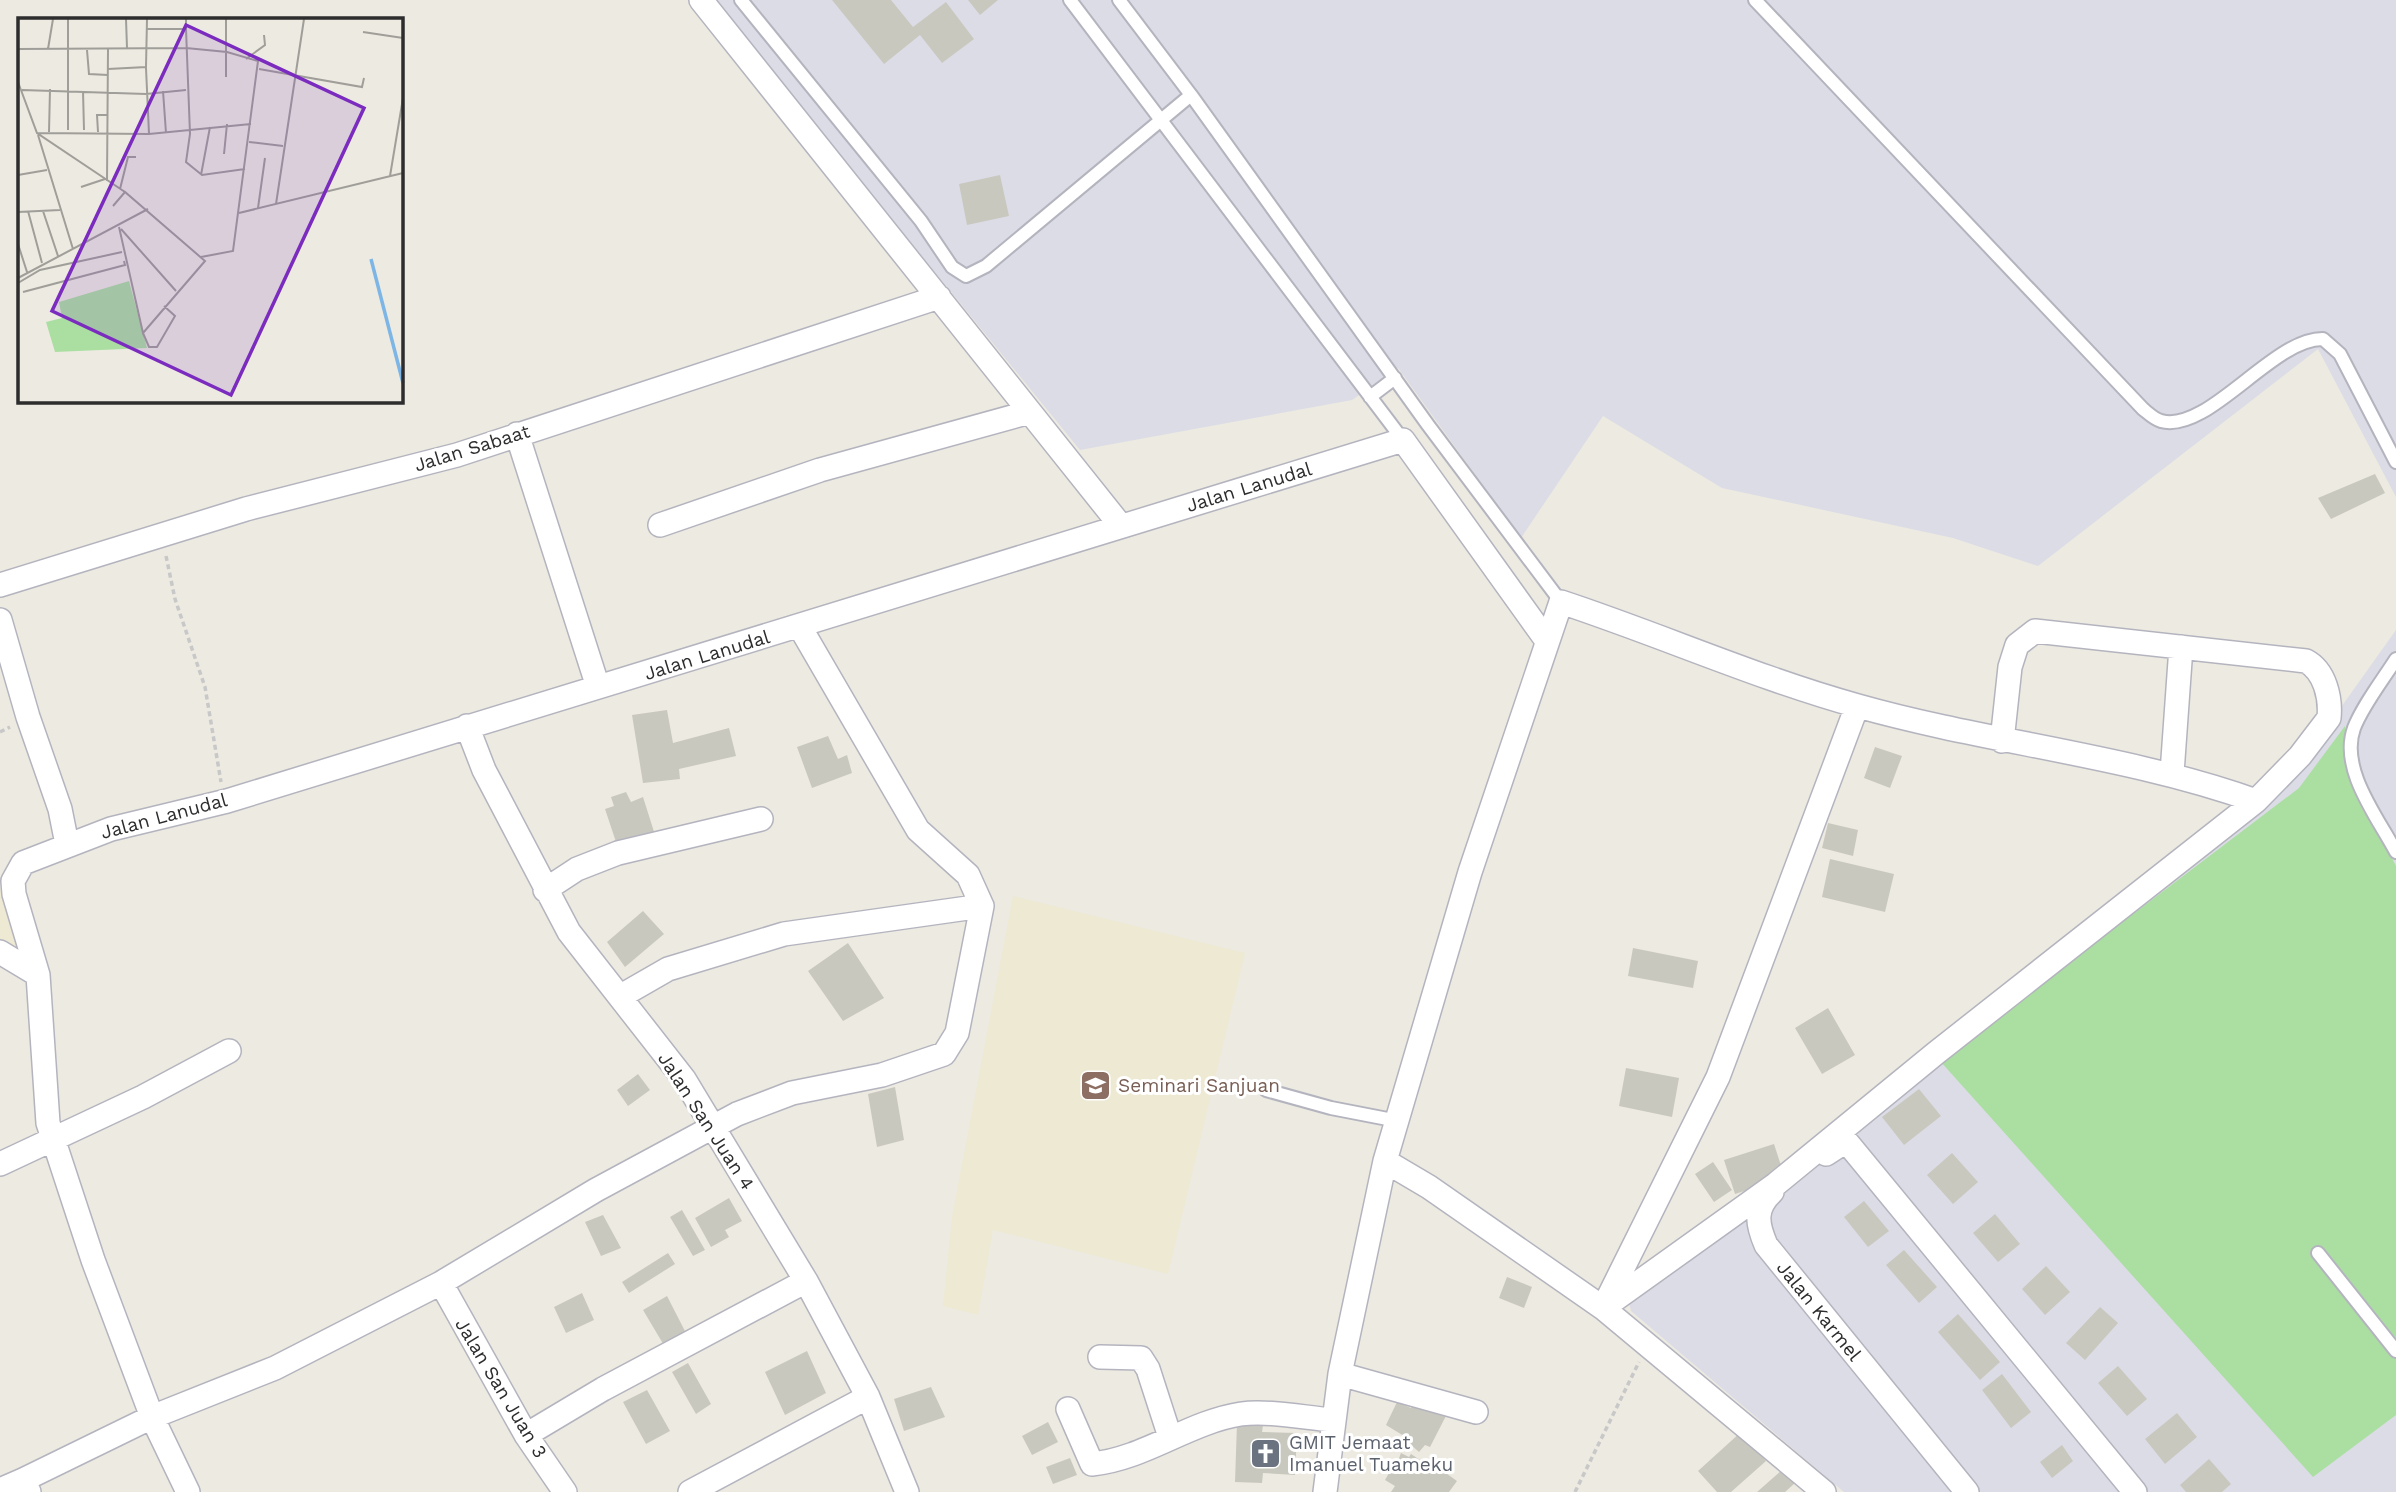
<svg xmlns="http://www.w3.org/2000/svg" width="2396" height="1492" font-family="'Work Sans',sans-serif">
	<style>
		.education { fill: #ede9d2 }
		.airport { fill: #dcdce6 }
		.green { fill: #abdfa2 }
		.building { fill: #c9c8bf }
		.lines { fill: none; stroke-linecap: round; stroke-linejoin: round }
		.service-casing { stroke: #b4b4bf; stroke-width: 16 }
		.minor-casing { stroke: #b4b4bf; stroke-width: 26 }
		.path { stroke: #c8c8c8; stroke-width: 3.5; stroke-dasharray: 5 3.5; stroke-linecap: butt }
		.service { stroke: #fff; stroke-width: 12 }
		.minor { stroke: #fff; stroke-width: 23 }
		.labels { text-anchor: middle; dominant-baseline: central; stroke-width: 6; stroke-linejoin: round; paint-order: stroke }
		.street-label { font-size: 19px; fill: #2d2d2d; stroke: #fff }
		.education-label { font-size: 19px; fill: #785e54; stroke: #fff; text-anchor: start }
		.worship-label { font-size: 19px; fill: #5b616d; stroke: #fff; text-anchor: start }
		.inset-river { fill: none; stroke: #7db6e6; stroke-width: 3.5 }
		.inset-road { fill: none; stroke: #a09e99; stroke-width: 2 }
		.view { fill: #7b2cbf; fill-opacity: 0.15; stroke: #7b2cbf; stroke-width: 3.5 }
		.inset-edge { fill: none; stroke: #2d2d2d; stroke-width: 3.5 }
	</style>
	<rect width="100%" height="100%" fill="#edeae1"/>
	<path class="education" d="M 0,887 L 19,949 L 8,952 L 0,948 Z
		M 1013,896 L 1245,953 L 1168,1274 L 993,1230 L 978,1315 L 943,1306 L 952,1217 Z"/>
	<path class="airport" d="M 713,0 L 2396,0 L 2396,497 L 2318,349 L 2038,566 L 1953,538 L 1722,488 L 1603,416 L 1521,538 L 1398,368 L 1352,400 L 1080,450 Z
		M 2396,630 L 2396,1492 L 1844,1492 L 1631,1311 L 1628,1299 L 2292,776 Z"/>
	<path class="green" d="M 2345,726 L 2347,770 L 2396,866 L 2396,1415 L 2313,1477 L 1940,1061 L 2299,788 Z"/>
	<path class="building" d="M 832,0 L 891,0 L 913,27 L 946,2 L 974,39 L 942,63 L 920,35 L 884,64 Z
		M 968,0 L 998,0 L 980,15 Z
		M 1000,175 L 1009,216 L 967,225 L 959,184 Z
		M 2375,474 L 2385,493 L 2331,519 L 2318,498 Z
		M 667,710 L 673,743 L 729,728 L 736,756 L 679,769 L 680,779 L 643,783 L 632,715 Z
		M 828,736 L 838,759 L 847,755 L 852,773 L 812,788 L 797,747 Z
		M 1875,747 L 1902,756 L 1890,788 L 1864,778 Z
		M 626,792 L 631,802 L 643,797 L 656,838 L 618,848 L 605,809 L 614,806 L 611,797 Z
		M 1828,823 L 1858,830 L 1853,856 L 1822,848 Z
		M 1830,859 L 1894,874 L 1885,912 L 1822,897 Z
		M 643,911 L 664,934 L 625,967 L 607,942 Z
		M 848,943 L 884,998 L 843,1021 L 808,971 Z
		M 1633,948 L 1698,961 L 1693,988 L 1628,976 Z
		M 1828,1008 L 1855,1055 L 1822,1074 L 1795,1028 Z
		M 1626,1068 L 1679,1078 L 1672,1117 L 1619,1106 Z
		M 638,1074 L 650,1090 L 628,1106 L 617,1090 Z
		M 895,1087 L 904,1140 L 877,1147 L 868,1094 Z
		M 1919,1089 L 1941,1116 L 1904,1145 L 1882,1117 Z
		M 1774,1144 L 1785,1178 L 1735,1194 L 1724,1160 Z
		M 1952,1153 L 1978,1182 L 1953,1204 L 1927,1175 Z
		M 1713,1162 L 1732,1190 L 1714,1202 L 1695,1174 Z
		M 729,1198 L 742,1221 L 725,1230 L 729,1237 L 711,1247 L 695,1218 Z
		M 1864,1201 L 1889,1231 L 1868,1247 L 1844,1217 Z
		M 682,1210 L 705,1250 L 693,1256 L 670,1217 Z
		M 1995,1214 L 2020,1244 L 1998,1262 L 1973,1233 Z
		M 603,1215 L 621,1248 L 601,1256 L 585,1222 Z
		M 1904,1250 L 1937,1287 L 1919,1303 L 1886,1265 Z
		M 668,1253 L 675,1264 L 629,1293 L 622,1282 Z
		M 2046,1266 L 2070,1292 L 2045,1315 L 2022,1289 Z
		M 1507,1277 L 1532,1287 L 1524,1308 L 1499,1298 Z
		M 582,1293 L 594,1320 L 566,1333 L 554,1307 Z
		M 667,1296 L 687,1335 L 665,1347 L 643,1310 Z
		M 2100,1307 L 2118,1323 L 2085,1360 L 2066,1343 Z
		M 1958,1314 L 2000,1362 L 1980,1380 L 1938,1332 Z
		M 807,1351 L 826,1393 L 785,1415 L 765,1372 Z
		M 688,1363 L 711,1404 L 696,1414 L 672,1372 Z
		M 2118,1366 L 2147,1399 L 2127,1416 L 2098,1383 Z
		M 2002,1374 L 2031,1412 L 2011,1428 L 1982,1390 Z
		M 931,1387 L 945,1417 L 904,1431 L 894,1399 Z
		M 647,1390 L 670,1431 L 646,1444 L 623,1402 Z
		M 1415,1400 L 1447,1414 L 1430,1447 L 1425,1445 L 1419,1452 L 1410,1444 L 1412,1441 L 1386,1425 L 1397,1402 L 1411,1408 Z
		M 2177,1413 L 2197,1437 L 2165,1464 L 2145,1439 Z
		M 1048,1422 L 1058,1442 L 1032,1455 L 1022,1436 Z
		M 1237,1423 L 1263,1425 L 1262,1432 L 1297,1433 L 1295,1475 L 1263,1473 L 1262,1483 L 1235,1482 Z
		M 1741,1432 L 1766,1461 L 1731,1492 L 1717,1492 L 1698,1471 Z
		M 2062,1445 L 2073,1461 L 2052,1478 L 2040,1462 Z
		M 1401,1453 L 1409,1457 L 1411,1454 L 1426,1464 L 1425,1467 L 1433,1474 L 1436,1466 L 1457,1481 L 1449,1492 L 1391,1492 L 1395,1486 L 1385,1480 L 1389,1473 L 1384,1470 L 1394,1458 L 1398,1461 Z
		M 1070,1458 L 1077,1475 L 1053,1484 L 1046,1467 Z
		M 2209,1459 L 2231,1484 L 2222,1492 L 2186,1492 L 2180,1485 Z
		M 1783,1469 L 1795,1483 L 1785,1492 L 1757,1492 Z"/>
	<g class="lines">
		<defs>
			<path id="service" d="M 741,0 L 921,221 L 952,267 L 966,276 L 986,266 L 1191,95
				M 1070,0 L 1403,440
				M 1119,0 L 1191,95 L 1428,425 L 1561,602
				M 1755,0 L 2143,409 C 2148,413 2154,419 2161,421 C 2208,434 2273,338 2323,339 L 2340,354 L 2396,462
				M 1370,397 L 1395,378
				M 2396,659 C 2382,681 2363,705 2354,728 C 2339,769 2378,818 2396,852
				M 1266,1090 L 1331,1108 L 1398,1121
				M 2318,1253 L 2396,1351"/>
			<path id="minor" d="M 701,0 L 1121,526
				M 517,434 L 598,687
				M 660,525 L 820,470 L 1030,412
				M 0,585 L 246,509 L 457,455 L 939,297
				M 0,620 L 28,717 L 60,809 L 67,844
				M 467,726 L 484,770 L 569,932 L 684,1079 L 806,1281 L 868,1397 L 907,1492
				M 2002,741 L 2010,667 L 2017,645 L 2035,631 L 2306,661 C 2325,671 2331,698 2329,718 L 2300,756 L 2256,801
				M 2172,773 L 2181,647
				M 545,890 L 577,869 L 618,853 L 761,819
				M 0,952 L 38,975
				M 621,996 L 668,969 L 784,934 L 982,906
				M 1826,1154 L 1846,1141 L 2135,1492
				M 1385,1161 L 1429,1187 L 1603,1308 L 1824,1492
				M 0,1164 L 143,1097 L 229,1051
				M 1772,1192 C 1754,1209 1757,1224 1766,1245 L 1967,1492
				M 441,1283 L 526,1435 L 565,1492
				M 1606,1302 L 1718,1077 L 1857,706
				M 1100,1357 L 1141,1358 L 1148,1369 L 1170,1437
				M 1068,1409 L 1092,1464 C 1144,1459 1189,1422 1241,1414 C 1267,1410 1306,1418 1333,1420
				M 1476,1412 L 1340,1374 L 1385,1161 L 1470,872 L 1561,602 C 1661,635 1757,678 1858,706 C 1989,743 2127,755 2256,801 L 1936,1053 L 1776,1184 L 1603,1308
				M 526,1435 L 603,1389 L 806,1281
				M 23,1480 L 152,1417 L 275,1368 L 441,1283 L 596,1190 L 737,1114 L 792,1093 L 882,1075 L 944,1054 L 957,1033 L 982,906 L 968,875 L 918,830 L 800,627
				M 0,1490 L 23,1480 L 29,1492
				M 188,1492 L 152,1417 L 93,1260 L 48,1123 L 38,975 L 14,894 L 13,881 L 23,863 L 111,829 L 227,801 L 1403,440 L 1547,641
				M 690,1492 L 868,1397
				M 1325,1492 L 1340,1374"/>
		</defs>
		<use href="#service" class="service-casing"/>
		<use href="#minor" class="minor-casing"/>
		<path class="path" d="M 166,556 L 175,599 L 205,687 L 221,782
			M 0,732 L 10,727
			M 1575,1492 L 1639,1362"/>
		<use href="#service" class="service"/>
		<use href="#minor" class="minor"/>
	</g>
	<defs>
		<symbol id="university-square" viewBox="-11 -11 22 22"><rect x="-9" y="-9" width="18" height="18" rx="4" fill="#8d6e63" stroke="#fff"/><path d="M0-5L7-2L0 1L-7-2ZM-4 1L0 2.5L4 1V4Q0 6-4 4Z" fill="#fff"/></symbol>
		<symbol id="church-square" viewBox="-11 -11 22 22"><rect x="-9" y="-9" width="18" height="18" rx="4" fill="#6b7280" stroke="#fff"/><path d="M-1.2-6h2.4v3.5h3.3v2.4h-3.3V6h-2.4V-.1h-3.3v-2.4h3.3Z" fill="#fff"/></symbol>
	</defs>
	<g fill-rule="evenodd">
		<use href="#university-square" x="1078" y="1068" width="35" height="35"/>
		<use href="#church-square" x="1248" y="1436" width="35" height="35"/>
	</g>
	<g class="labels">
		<g class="street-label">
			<text transform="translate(472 448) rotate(-17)">Jalan Sabaat</text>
			<text transform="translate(1249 487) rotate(-17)">Jalan Lanudal</text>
			<text transform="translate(707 655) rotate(-17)">Jalan Lanudal</text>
			<text transform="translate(164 816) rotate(-15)">Jalan Lanudal</text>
			<text transform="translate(706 1121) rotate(57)">Jalan San Juan 4</text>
			<text transform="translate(1819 1311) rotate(51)">Jalan Karmel</text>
			<text transform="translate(501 1388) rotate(59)">Jalan San Juan 3</text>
		</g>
		<g class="education-label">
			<text x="1118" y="1085">Seminari Sanjuan</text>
		</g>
		<g class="worship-label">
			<text x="1289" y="1442">GMIT Jemaat<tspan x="1289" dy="22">Imanuel Tuameku</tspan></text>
		</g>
	</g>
	<g transform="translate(18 18)">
		<rect width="385" height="385" fill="#edeae1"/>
		<path d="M 111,263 L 129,330 L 37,334 L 28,304 L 44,300 L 41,284 Z" fill="#abdfa2"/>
		<path class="inset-river" d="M 353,241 L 385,365"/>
		<path class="inset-road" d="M 50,1 L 50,112M 108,1 L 109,30M 128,11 L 168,11 L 168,1M 168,11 L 172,116 L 168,144 L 184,157 L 227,151M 345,14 L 385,20M 0,31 L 168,30 L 209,34 L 240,43 L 215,233 L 183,239M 30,31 L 35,1M 69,32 L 71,56 L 90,57M 228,41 L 247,27 L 246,17M 128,50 L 131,116M 90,51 L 128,49 L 129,1M 241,51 L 344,69 L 346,60M 208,59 L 208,1M 0,64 L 19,115 L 107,174M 4,72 L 128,76 L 168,72M 65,73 L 66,112M 145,73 L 148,115M 31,114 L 32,71M 80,114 L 79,97 L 90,97M 19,115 L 131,116 L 233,106M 20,117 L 55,231M 231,124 L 265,128M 206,136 L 209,106M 0,157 L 29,152M 183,157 L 192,109M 372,158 L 385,80M 89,163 L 90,31M 63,169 L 87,161M 102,171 L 110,139 L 118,139M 258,186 L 286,1M 95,188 L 107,174 L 187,243 L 125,315 L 101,209M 240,190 L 247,140M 10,193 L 24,245M 25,193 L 40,238M 0,194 L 42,192M 221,195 L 385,155M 103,211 L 158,273M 0,226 L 9,254M 0,260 L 130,191M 0,265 L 22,252 L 104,234M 5,274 L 107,247 L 106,243M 125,315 L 131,329 L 139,329 L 157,298 L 146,288"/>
		<path class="view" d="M 168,7 L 346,90 L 213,377 L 34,293 Z"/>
		<rect width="385" height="385" class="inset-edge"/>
	</g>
</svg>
